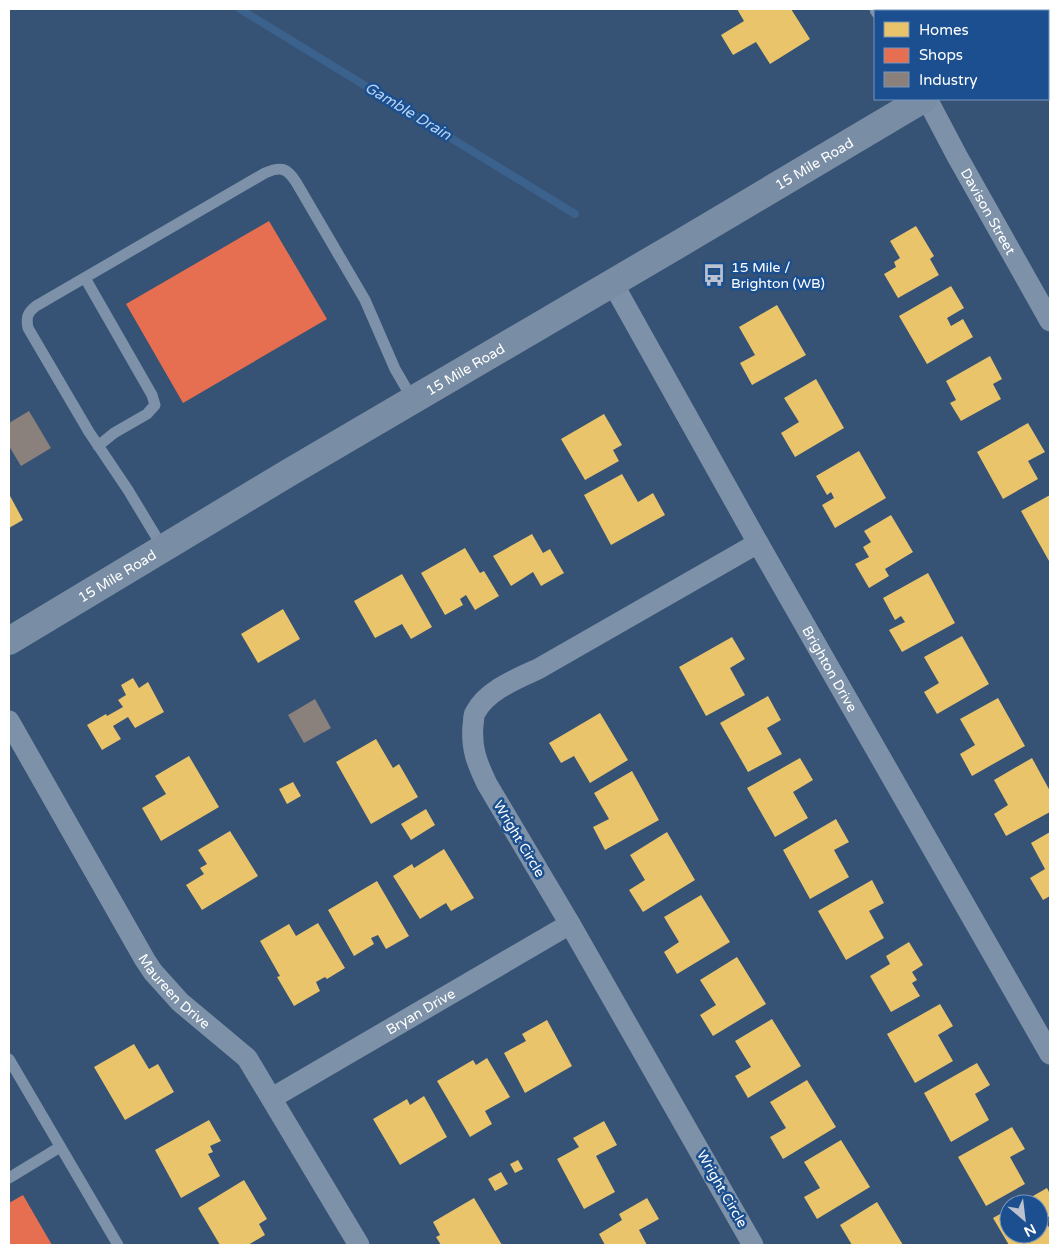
<svg xmlns="http://www.w3.org/2000/svg" width="1059" height="1254" font-family="'Varela Round',sans-serif">
	<style>
		.homes { fill: #e9c46a }
		.shops { fill: #e76f51 }
		.industry { fill: #8a817c }
		.lines { fill: none; stroke-linecap: round; stroke-linejoin: round }
		.stream { stroke: #3b618d; stroke-width: 8 }
		.service { stroke: #7d92a8; stroke-width: 11 }
		.minor { stroke: #7d92a8; stroke-width: 21 }
		.secondary { stroke: #798da4; stroke-width: 28 }
		.labels { text-anchor: middle; dominant-baseline: central; stroke-width: 5; stroke-linejoin: round; paint-order: stroke }
		.street-label { font-size: 14px; fill: #fff; stroke: #1b4f8f }
		.poi-label { font-size: 14px; fill: #fff; stroke: #1b4f8f; text-anchor: start }
		.water-label { font-size: 15px; font-style: italic; fill: #b5d3f5; stroke: #1b4f8f }
	</style>
	<rect width="100%" height="100%" fill="#365274"/>
	<path class="homes" d="M 737,9 L 791,9 L 810,39 L 770,64 L 756,42 L 733,55 L 721,35 L 744,21 Z
		M 916,226 L 934,256 L 930,259 L 939,275 L 898,298 L 884,274 L 896,267 L 894,262 L 900,258 L 890,241 Z
		M 951,286 L 964,308 L 947,318 L 951,326 L 963,319 L 973,337 L 927,364 L 899,316 Z
		M 777,305 L 806,355 L 752,385 L 740,363 L 755,355 L 739,327 Z
		M 990,356 L 1002,379 L 993,384 L 1001,399 L 961,421 L 950,403 L 956,400 L 946,381 Z
		M 816,379 L 844,428 L 795,457 L 781,433 L 799,422 L 784,398 Z
		M 604,414 L 622,445 L 613,450 L 619,461 L 585,480 L 561,439 Z
		M 1028,423 L 1045,452 L 1028,461 L 1038,479 L 1003,499 L 977,452 Z
		M 859,451 L 886,498 L 835,528 L 822,505 L 834,498 L 831,492 L 827,495 L 816,476 Z
		M 622,474 L 638,502 L 653,493 L 665,515 L 611,545 L 584,495 Z
		M 9,494 L 23,520 L 9,528 Z
		M 1050,495 L 1050,560 L 1049,561 L 1021,511 Z
		M 891,515 L 913,552 L 885,569 L 889,576 L 869,588 L 855,564 L 869,557 L 863,547 L 871,542 L 864,531 Z
		M 532,534 L 543,553 L 550,549 L 564,573 L 541,586 L 533,572 L 511,586 L 493,556 Z
		M 465,548 L 480,573 L 484,571 L 499,596 L 475,610 L 466,595 L 460,599 L 463,605 L 445,615 L 421,573 Z
		M 928,573 L 955,623 L 902,652 L 889,630 L 905,622 L 901,616 L 895,620 L 883,598 Z
		M 402,574 L 432,627 L 411,639 L 402,624 L 375,638 L 354,601 Z
		M 283,609 L 300,639 L 258,663 L 241,634 Z
		M 962,636 L 989,684 L 937,714 L 924,692 L 939,683 L 924,657 Z
		M 732,637 L 745,659 L 730,668 L 745,695 L 706,716 L 679,667 Z
		M 133,678 L 139,688 L 148,682 L 164,712 L 135,728 L 128,717 L 113,726 L 121,739 L 102,750 L 87,725 L 106,714 L 107,716 L 123,707 L 118,700 L 126,695 L 121,685 Z
		M 768,696 L 781,720 L 767,728 L 782,754 L 748,772 L 720,723 Z
		M 998,698 L 1025,746 L 972,776 L 960,754 L 975,745 L 960,719 Z
		M 600,713 L 628,760 L 590,783 L 574,756 L 561,763 L 549,743 Z
		M 376,739 L 393,768 L 399,764 L 418,797 L 371,824 L 336,762 Z
		M 189,756 L 219,807 L 161,841 L 142,808 L 166,794 L 155,776 Z
		M 800,758 L 813,780 L 793,792 L 808,818 L 775,837 L 747,788 Z
		M 1032,758 L 1050,791 L 1050,812 L 1006,836 L 994,814 L 1008,805 L 994,780 Z
		M 632,771 L 659,820 L 605,850 L 593,827 L 609,819 L 594,793 Z
		M 293,782 L 301,796 L 287,804 L 279,789 Z
		M 426,809 L 435,825 L 411,840 L 401,824 Z
		M 836,819 L 849,842 L 834,850 L 849,877 L 810,899 L 783,850 Z
		M 230,831 L 258,876 L 202,910 L 186,885 L 204,874 L 200,868 L 207,864 L 198,850 Z
		M 667,832 L 695,880 L 643,912 L 629,890 L 645,880 L 630,855 Z
		M 1050,832 L 1050,896 L 1043,900 L 1030,878 L 1045,869 L 1031,843 Z
		M 444,849 L 474,898 L 451,911 L 446,903 L 420,919 L 393,876 L 412,864 L 414,868 Z
		M 872,880 L 884,903 L 869,911 L 884,938 L 846,960 L 818,911 Z
		M 377,881 L 409,936 L 386,949 L 378,935 L 371,938 L 374,944 L 354,956 L 328,910 Z
		M 701,895 L 730,942 L 677,974 L 664,952 L 679,942 L 664,917 Z
		M 318,923 L 345,968 L 327,979 L 325,977 L 316,982 L 320,991 L 294,1006 L 277,977 L 280,976 L 260,941 L 289,924 L 296,936 Z
		M 909,942 L 923,965 L 912,972 L 917,980 L 912,983 L 920,996 L 891,1012 L 870,976 L 890,964 L 886,956 Z
		M 737,957 L 766,1004 L 713,1036 L 700,1015 L 716,1005 L 700,980 Z
		M 940,1004 L 953,1026 L 938,1035 L 953,1061 L 915,1083 L 887,1034 Z
		M 772,1019 L 801,1066 L 748,1098 L 735,1076 L 751,1067 L 735,1041 Z
		M 547,1020 L 572,1066 L 525,1093 L 504,1053 L 526,1041 L 522,1034 Z
		M 134,1044 L 149,1069 L 158,1064 L 174,1092 L 125,1120 L 94,1067 Z
		M 487,1058 L 510,1097 L 485,1111 L 492,1124 L 470,1137 L 437,1081 L 473,1060 L 476,1065 Z
		M 977,1063 L 990,1085 L 975,1094 L 989,1120 L 951,1142 L 924,1093 Z
		M 807,1080 L 836,1127 L 783,1159 L 770,1137 L 786,1128 L 770,1102 Z
		M 424,1096 L 447,1137 L 400,1165 L 373,1119 L 407,1099 L 410,1105 Z
		M 209,1120 L 221,1141 L 210,1146 L 213,1152 L 208,1154 L 220,1176 L 181,1198 L 155,1150 Z
		M 604,1121 L 617,1145 L 596,1156 L 615,1192 L 584,1209 L 557,1159 L 579,1147 L 573,1138 Z
		M 1012,1127 L 1025,1149 L 1010,1157 L 1025,1184 L 986,1206 L 958,1157 Z
		M 841,1140 L 870,1187 L 817,1219 L 804,1197 L 820,1188 L 804,1162 Z
		M 518,1160 L 523,1169 L 515,1173 L 510,1164 Z
		M 501,1172 L 508,1184 L 495,1191 L 488,1179 Z
		M 244,1180 L 267,1219 L 259,1224 L 265,1235 L 248,1245 L 220,1245 L 198,1208 Z
		M 1047,1188 L 1050,1194 L 1050,1216 L 1044,1219 L 1050,1229 L 1050,1245 L 1009,1245 L 993,1218 L 1009,1209 L 1009,1234 L 1039,1234 L 1039,1204 L 1019,1204 Z
		M 474,1198 L 502,1245 L 441,1245 L 436,1237 L 440,1235 L 433,1222 Z
		M 647,1198 L 659,1219 L 639,1230 L 647,1245 L 605,1245 L 599,1234 L 622,1220 L 619,1214 Z
		M 877,1202 L 903,1245 L 852,1245 L 840,1225 Z"/>
	<path class="shops" d="M 269,221 L 327,319 L 183,403 L 126,304 Z
		M 23,1195 L 52,1245 L 9,1245 L 9,1203 Z"/>
	<path class="industry" d="M 29,411 L 51,448 L 21,466 L 9,446 L 9,423 Z
		M 315,699 L 331,728 L 304,743 L 288,715 Z"/>
	<g class="lines">
		<path class="stream" d="M 240,9 L 575,214"/>
		<path class="service" d="M 1002,9 L 1003,11
			M 85,278 L 152,395 L 155,405 L 147,414 L 114,433 L 98,446
			M 163,548 L 128,490 L 89,432 L 28,328 C 26,318 27,313 36,306 L 265,173 C 281,166 287,168 296,182 L 365,300 L 395,369 L 413,400
			M 9,1059 L 118,1245
			M 9,1178 L 60,1147"/>
		<g class="minor">
			<path d="M 880,9 L 882,11"/>
			<path id="s1" d="M 927,99 L 957,156 L 1050,321"/>
			<path id="s2" d="M 612,282 L 758,543 L 1050,1054"/>
			<path id="s3" d="M 9,721 L 145,960 L 153,972 L 180,1002 L 247,1058 L 359,1245"/>
			<path id="s4" d="M 272,1098 L 570,924"/>
			<path d="M 753,1245 L 570,924 L 487,784 C 477,763 471,749 473,725 C 474,721 473,716 475,713 C 486,691 516,679 538,669 L 758,543"/>
		</g>
		<g class="secondary">
			<path d="M 1048,25 L 1050,23"/>
			<path id="s5" d="M 9,641 L 290,472 L 684,241 L 923,99"/>
		</g>
	</g>
	<defs>
		<symbol id="bus-bare" viewBox="-9 -9 18 18"><path d="M-5-6H5V4H4V6H2V4H-2V6H-4V4H-5ZM-3.5-4V0h7V-4ZM-3.5 1.2v1.5H-2V1.2ZM2 1.2v1.5H3.5V1.2Z" fill="#b9c2ce" stroke="#1b4f8f" stroke-width="2.5" paint-order="stroke"/></symbol>
	</defs>
	<g fill-rule="evenodd">
		<use href="#bus-bare" x="698" y="259" width="32" height="32"/>
	</g>
	<g class="labels">
		<g class="street-label">
			<text stroke="none"><textPath href="#s5" startOffset="936">15 Mile Road</textPath></text>
			<text stroke="none"><textPath href="#s1" startOffset="128">Davison Street</textPath></text>
			<text stroke="none"><textPath href="#s5" startOffset="531">15 Mile Road</textPath></text>
			<text stroke="none"><textPath href="#s5" startOffset="126">15 Mile Road</textPath></text>
			<text stroke="none"><textPath href="#s2" startOffset="444">Brighton Drive</textPath></text>
			<text transform="translate(519 839) rotate(59)">Wright Circle</text>
			<text stroke="none"><textPath href="#s3" startOffset="318">Maureen Drive</textPath></text>
			<text stroke="none"><textPath href="#s4" startOffset="172">Bryan Drive</textPath></text>
			<text transform="translate(722 1189) rotate(60)">Wright Circle</text>
		</g>
		<g class="poi-label">
			<text x="731" y="267">15 Mile /<tspan x="731" dy="16">Brighton (WB)</tspan></text>
		</g>
		<g class="water-label">
			<text transform="translate(408 111) rotate(31)">Gamble Drain</text>
		</g>
	</g>
	<rect width="1059" height="1254" fill="none" stroke="#ffffff" stroke-width="20"/>
	<rect x="874" y="10" width="175" height="90" fill="#1b4f8f" stroke="#7695bc"/>
	<rect x="884" y="22" width="25" height="15" fill="#e9c46a" stroke="#7695bc"/>
	<text x="919" y="35" font-size="15" fill="#ffffff">Homes</text>
	<rect x="884" y="48" width="25" height="15" fill="#e76f51" stroke="#7695bc"/>
	<text x="919" y="60" font-size="15" fill="#ffffff">Shops</text>
	<rect x="884" y="72" width="25" height="15" fill="#8a817c" stroke="#7695bc"/>
	<text x="919" y="85" font-size="15" fill="#ffffff">Industry</text>
	<g transform="translate(1024 1219) rotate(152)"><circle r="24" fill="#1b4f8f" stroke="#7695bc"/>
	<path d="M0-4L9 19L0 12L-9 19Z" fill="#b9c2ce"/>
	<text y="-8" font-size="14" font-weight="bold" text-anchor="middle" fill="#ffffff">N</text>
	</g>
</svg>
